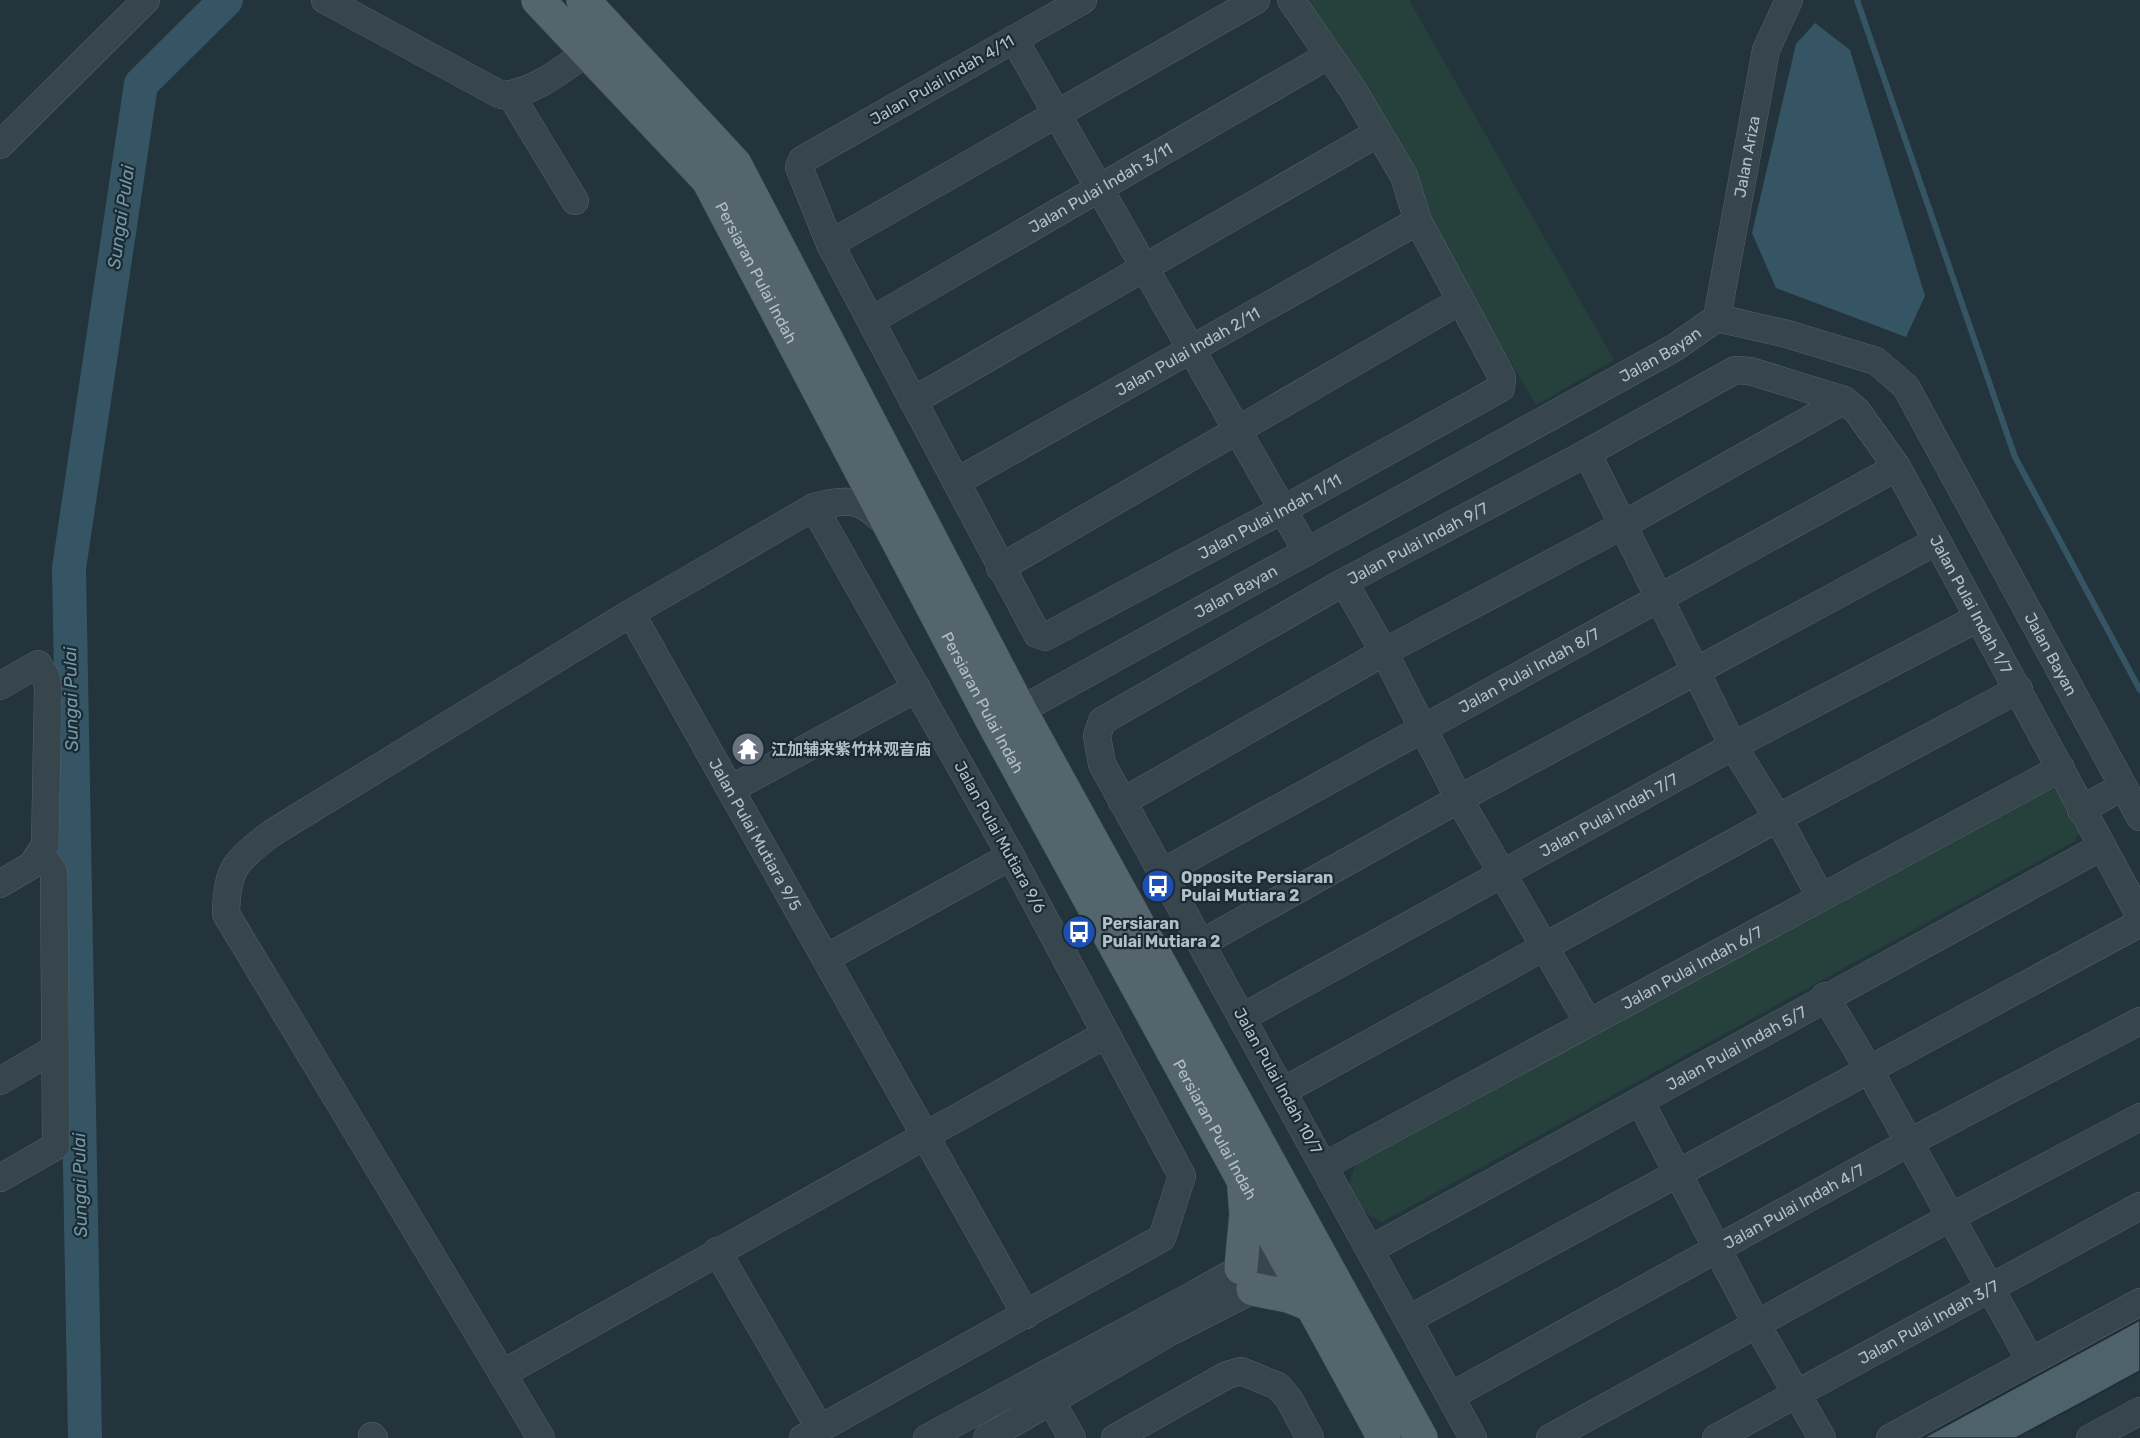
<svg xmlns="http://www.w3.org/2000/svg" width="2140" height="1438" font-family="Rubik,'Noto Sans SC',sans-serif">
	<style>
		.green { fill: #26403c }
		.water { fill: #365564 }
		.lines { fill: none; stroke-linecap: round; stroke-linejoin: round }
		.stream { stroke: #365564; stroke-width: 6 }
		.river { stroke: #365564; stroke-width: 34 }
		.building { fill: #4d626a; stroke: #1e2c34; stroke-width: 1.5 }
		.minor-casing { stroke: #55636b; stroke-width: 28 }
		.major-casing { stroke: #435159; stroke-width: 34 }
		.minor { stroke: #37454d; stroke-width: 27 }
		.major { stroke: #54656d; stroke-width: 33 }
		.labels { text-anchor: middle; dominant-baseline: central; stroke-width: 4.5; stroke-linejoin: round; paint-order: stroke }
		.street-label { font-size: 16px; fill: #b2c0c8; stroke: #1c2a32 }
		.poi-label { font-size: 16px; font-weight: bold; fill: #b2c0c8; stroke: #1c2a32; text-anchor: start }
		.water-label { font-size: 18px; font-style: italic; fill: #7199ac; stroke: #1c2a32 }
	</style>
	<rect width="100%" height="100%" fill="#23343d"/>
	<path class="green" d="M 1301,0 L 1409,0 L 1614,360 L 1536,405 Z
		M 2053,789 L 2063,795 L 2081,832 L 2073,842 L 1382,1222 C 1363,1214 1357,1203 1349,1185 L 1356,1162 L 2040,790 Z"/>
	<path class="water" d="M 1815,23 L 1850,50 L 1925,296 L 1906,337 L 1776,288 L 1752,233 L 1796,44 Z"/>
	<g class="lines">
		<path class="stream" d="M 1857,0 L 2015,457 L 2140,690"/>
		<path class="river" d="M 85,1438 L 69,568 L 141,84 L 226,0"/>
	</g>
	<path class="building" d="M 2140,1320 L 2140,1371 L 2085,1401 L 2016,1438 L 1923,1438 Z"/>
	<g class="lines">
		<defs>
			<g id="minor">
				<path d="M 325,0 L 501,95 C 532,94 562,70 587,52"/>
				<path id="s1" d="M 1083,0 L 802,160 L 799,167 L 830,244 L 1037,634 L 1045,637 L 1284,509 L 1501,388 L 1502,377 L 1418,221 L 1404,176 L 1353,90 L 1291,0"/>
				<path d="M 1014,39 L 1307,552"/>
				<path d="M 510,94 L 575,201"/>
				<path d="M 0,145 L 146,0"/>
				<path d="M 830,244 L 1256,0"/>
				<path id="s2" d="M 1717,318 L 1766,50 L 1789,0"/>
				<path id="s3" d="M 872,320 L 1329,55"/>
				<path d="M 913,401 L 1378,133"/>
				<path d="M 1587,453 L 1733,746 L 1778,818 L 1820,896"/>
				<path id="s4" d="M 956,482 L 1418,221"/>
				<path d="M 1000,568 L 1460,301"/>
				<path d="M 1344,582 L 1384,652 L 1459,799 L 1588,1022"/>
				<path id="s5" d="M 631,613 L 1026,1315"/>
				<path d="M 0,686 L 38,664 L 46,677 L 48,688 L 45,845 L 32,865 L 0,884"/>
				<path id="s6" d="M 1003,720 L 1674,348 L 1717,318 L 1787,334 L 1876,361 L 1906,387 L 2140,817"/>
				<path d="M 731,789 L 917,688"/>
				<path d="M 1122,802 L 1384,652 L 1623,525 L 1844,400"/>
				<path d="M 2081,810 L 2123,786"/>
				<path id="s7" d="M 1163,872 L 1897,467"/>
				<path d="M 1202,943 L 1459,799 L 1937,541"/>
				<path d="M 826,958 L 1011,856"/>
				<path d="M 1825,996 L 1868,1068 L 2030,1360"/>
				<path id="s8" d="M 1243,1017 L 1733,746 L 1978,618"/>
				<path d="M 0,1081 L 56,1048"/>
				<path d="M 1283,1091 L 1778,818 L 2019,689"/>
				<path d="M 1640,1101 L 1757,1325 L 1822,1438"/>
				<path id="s9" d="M 1324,1166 L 2061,768"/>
				<path d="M 0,1178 L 56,1146 L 54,873 L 48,863 L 39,857"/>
				<path id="s10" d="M 1371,1249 L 2101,847"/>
				<path d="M 717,1251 L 820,1429"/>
				<path d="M 1409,1319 L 2140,923"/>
				<path d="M 502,1374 L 1106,1034"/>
				<path id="s11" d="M 1451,1396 L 1908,1143 L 2140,1021"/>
				<path d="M 1051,1401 L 1072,1438"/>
				<path d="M 372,1436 L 374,1438"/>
				<path d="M 541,1438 L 226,914 C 227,867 236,861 272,833 L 631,613 L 814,507 C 851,498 861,498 888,526"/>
				<path d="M 803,1438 L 1162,1238 L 1182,1176 L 1011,856 L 814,507"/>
				<path d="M 927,1438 L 1197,1293 L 1297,1236"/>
				<path d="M 987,1438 L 1170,1332 L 1272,1280"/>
				<path d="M 1115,1438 L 1227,1375 L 1241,1371 L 1278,1386 L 1289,1399 L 1310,1438"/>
				<path id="s12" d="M 1473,1438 L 1102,764 L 1097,736 L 1102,721 L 1344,582 L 1587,453 L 1735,370 L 1750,371 L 1844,400 L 1857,411 L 1897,467 L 2140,916"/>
				<path d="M 1550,1438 L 1951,1217 L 2140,1117"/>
				<path id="s13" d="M 1716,1438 L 2140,1206"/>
				<path d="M 1890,1438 L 2140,1302"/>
				<path d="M 2090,1438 L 2140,1411"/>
			</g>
			<g id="major">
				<path id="s14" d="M 538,0 L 708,180 L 995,726 L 1384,1438"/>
				<path d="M 583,0 L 735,164 L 1020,710 L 1421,1438"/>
				<path d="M 1241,1268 L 1246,1214 L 1244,1189"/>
				<path d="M 1253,1289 L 1288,1296 L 1311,1305"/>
			</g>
		</defs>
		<use href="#minor" class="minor-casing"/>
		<use href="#major" class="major-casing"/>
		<use href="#minor" class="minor"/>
		<use href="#major" class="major"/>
	</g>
	<defs>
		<symbol id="temple-disc" viewBox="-11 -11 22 22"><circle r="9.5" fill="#6b7280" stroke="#1c2a32"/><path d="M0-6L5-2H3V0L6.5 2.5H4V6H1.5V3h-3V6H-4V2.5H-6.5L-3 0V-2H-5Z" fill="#fff"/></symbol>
		<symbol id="bus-disc" viewBox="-11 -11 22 22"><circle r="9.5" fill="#1a4fb4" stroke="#1c2a32"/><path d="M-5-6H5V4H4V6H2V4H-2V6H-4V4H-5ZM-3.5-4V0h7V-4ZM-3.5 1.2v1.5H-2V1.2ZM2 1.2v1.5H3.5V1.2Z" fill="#fff"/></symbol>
	</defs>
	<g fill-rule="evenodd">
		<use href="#temple-disc" x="729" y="730" width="38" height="38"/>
		<use href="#bus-disc" x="1139" y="867" width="38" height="38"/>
		<use href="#bus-disc" x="1060" y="913" width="38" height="38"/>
	</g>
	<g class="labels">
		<g class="street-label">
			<text transform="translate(942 80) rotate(-30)">Jalan Pulai Indah 4/11</text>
			<text stroke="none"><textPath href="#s2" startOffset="164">Jalan Ariza</textPath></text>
			<text stroke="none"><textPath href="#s3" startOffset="264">Jalan Pulai Indah 3/11</textPath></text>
			<text stroke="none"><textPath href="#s14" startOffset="352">Persiaran Pulai Indah</textPath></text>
			<text stroke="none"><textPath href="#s4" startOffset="266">Jalan Pulai Indah 2/11</textPath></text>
			<text stroke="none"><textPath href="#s6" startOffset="752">Jalan Bayan</textPath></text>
			<text stroke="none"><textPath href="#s1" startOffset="1119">Jalan Pulai Indah 1/11</textPath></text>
			<text stroke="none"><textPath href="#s12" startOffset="1176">Jalan Pulai Indah 9/7</textPath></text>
			<text stroke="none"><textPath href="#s6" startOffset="266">Jalan Bayan</textPath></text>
			<text stroke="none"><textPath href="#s12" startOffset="1893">Jalan Pulai Indah 1/7</textPath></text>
			<text stroke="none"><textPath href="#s6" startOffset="1328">Jalan Bayan</textPath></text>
			<text stroke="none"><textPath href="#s7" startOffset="418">Jalan Pulai Indah 8/7</textPath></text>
			<text stroke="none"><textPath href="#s14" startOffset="838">Persiaran Pulai Indah</textPath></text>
			<text stroke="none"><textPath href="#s8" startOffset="418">Jalan Pulai Indah 7/7</textPath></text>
			<text stroke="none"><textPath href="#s5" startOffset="254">Jalan Pulai Mutiara 9/5</textPath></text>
			<text transform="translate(1000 837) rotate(61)">Jalan Pulai Mutiara 9/6</text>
			<text stroke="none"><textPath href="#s9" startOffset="418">Jalan Pulai Indah 6/7</textPath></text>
			<text stroke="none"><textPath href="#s10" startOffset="417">Jalan Pulai Indah 5/7</textPath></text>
			<text transform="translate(1278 1081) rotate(61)">Jalan Pulai Indah 10/7</text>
			<text stroke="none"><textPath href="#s14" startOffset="1324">Persiaran Pulai Indah</textPath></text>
			<text stroke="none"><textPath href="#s11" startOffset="392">Jalan Pulai Indah 4/7</textPath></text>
			<text stroke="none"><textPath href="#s13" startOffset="242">Jalan Pulai Indah 3/7</textPath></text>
		</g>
		<g class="poi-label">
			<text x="771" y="749">江加辅来紫竹林观音庙</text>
			<text x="1181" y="877">Opposite Persiaran<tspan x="1181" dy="18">Pulai Mutiara 2</tspan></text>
			<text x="1102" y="923">Persiaran<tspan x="1102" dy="18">Pulai Mutiara 2</tspan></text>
		</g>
		<g class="water-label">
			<text transform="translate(121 217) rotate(-82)">Sungai Pulai</text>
			<text transform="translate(71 699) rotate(-91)">Sungai Pulai</text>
			<text transform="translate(80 1185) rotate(-91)">Sungai Pulai</text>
		</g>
	</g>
</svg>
